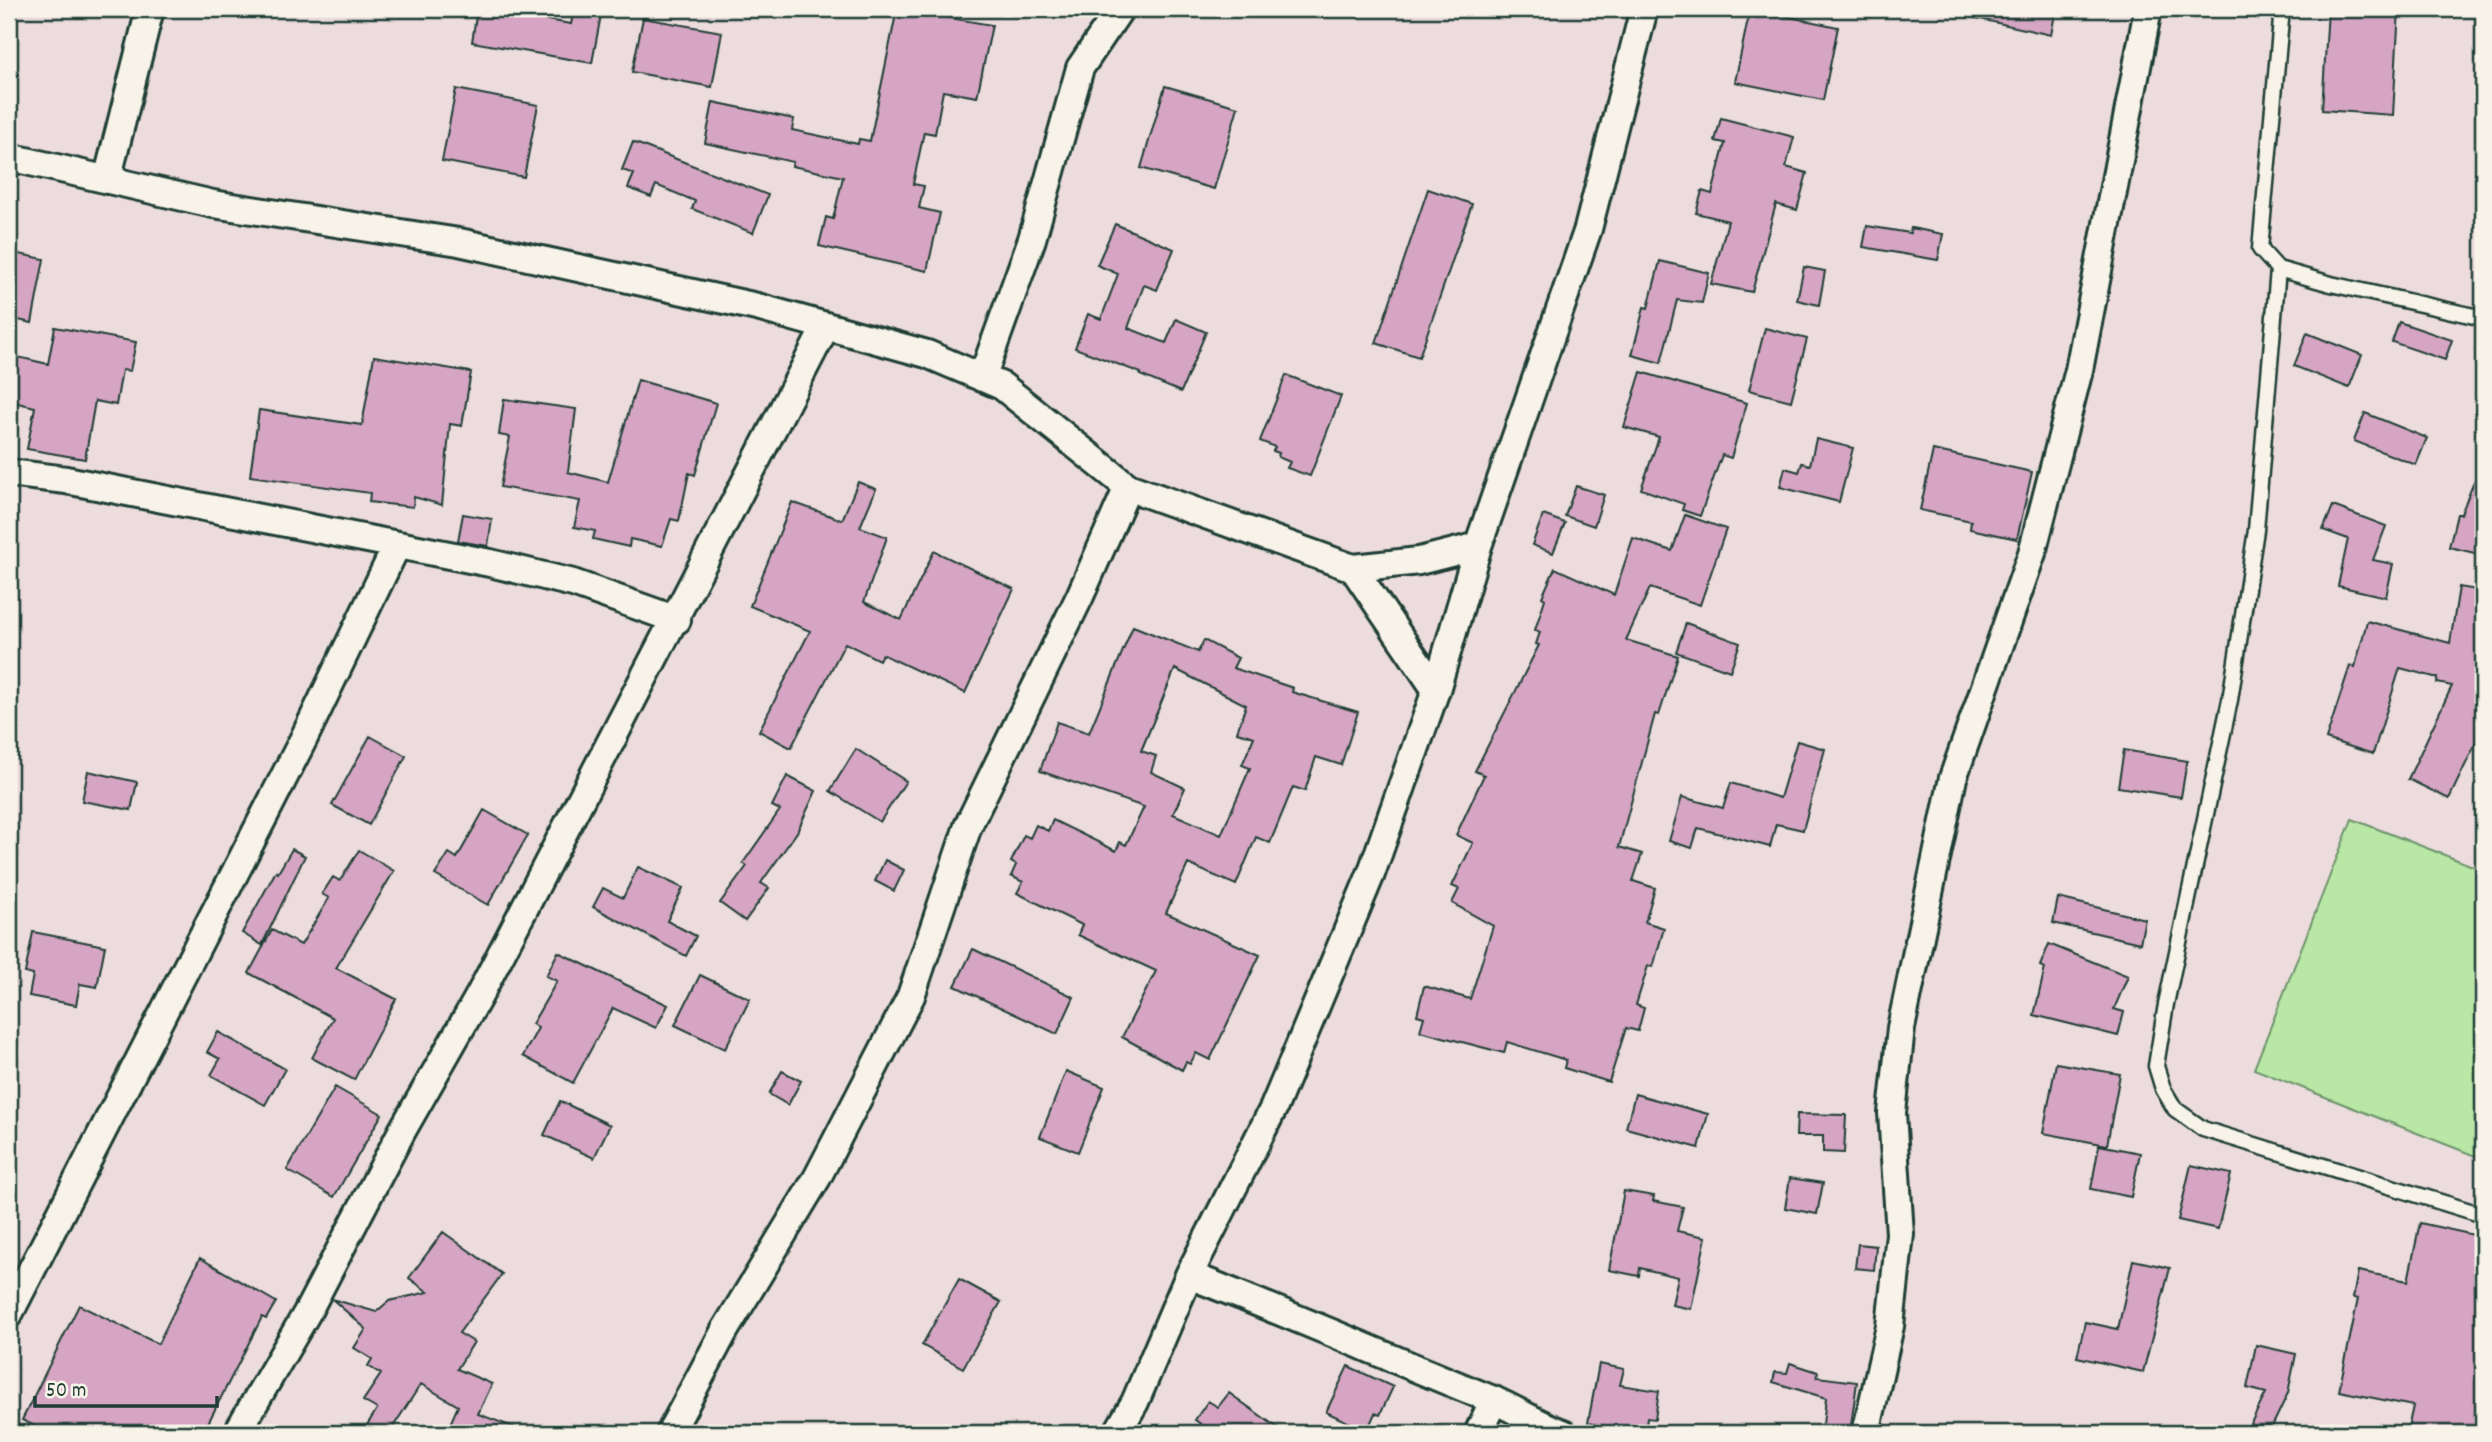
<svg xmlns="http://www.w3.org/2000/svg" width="2492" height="1442" font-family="Dekko,sans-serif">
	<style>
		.garden { fill: #b9e7a5; stroke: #6c926c; stroke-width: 2 }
		.building { fill: #d6a5c3; stroke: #1f3d34; stroke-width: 2; fill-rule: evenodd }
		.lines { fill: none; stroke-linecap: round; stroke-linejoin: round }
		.lane-casing { stroke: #1f3d34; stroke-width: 19 }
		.street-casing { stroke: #1f3d34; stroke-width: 32 }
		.lane { stroke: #f7f3e8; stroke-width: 14 }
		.street { stroke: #f7f3e8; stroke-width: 26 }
	</style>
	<rect width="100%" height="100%" fill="#eddcdd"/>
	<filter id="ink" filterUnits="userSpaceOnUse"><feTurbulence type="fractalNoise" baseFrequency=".0143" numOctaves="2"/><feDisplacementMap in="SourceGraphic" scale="14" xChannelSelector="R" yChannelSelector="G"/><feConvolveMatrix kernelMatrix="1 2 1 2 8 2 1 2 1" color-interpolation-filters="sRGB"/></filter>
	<g filter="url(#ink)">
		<path class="garden" d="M 2352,819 L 2483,870 L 2483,1159 L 2254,1069 Z"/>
		<path class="building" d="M 477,9 L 525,9 L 524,16 L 571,24 L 574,10 L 601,15 L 592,63 L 472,42 Z
			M 897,9 L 992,25 L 977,97 L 943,91 L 935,134 L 924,132 L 913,184 L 924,186 L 919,208 L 940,213 L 927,271 L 819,246 L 826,217 L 833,219 L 843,177 L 792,166 L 793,162 L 705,143 L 713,102 L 794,119 L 792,130 L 858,144 L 859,139 L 870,141 Z
			M 1750,9 L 1838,27 L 1823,100 L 1735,82 Z
			M 1971,9 L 2056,9 L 2051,35 L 1971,17 Z
			M 2328,9 L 2399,9 L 2393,115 L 2322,110 Z
			M 643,18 L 722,32 L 712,87 L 632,72 Z
			M 1165,86 L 1238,107 L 1214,189 L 1141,168 Z
			M 456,89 L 538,105 L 524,177 L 442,161 Z
			M 1721,118 L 1794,137 L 1786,167 L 1807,173 L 1797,210 L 1776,204 L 1752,292 L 1711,284 L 1728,221 L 1696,213 L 1702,191 L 1712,194 L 1725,143 L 1715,141 Z
			M 633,142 L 768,195 L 753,233 L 692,209 L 695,201 L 656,185 L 651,197 L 628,188 L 634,174 L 622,170 Z
			M 1428,189 L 1472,204 L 1419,357 L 1376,343 Z
			M 1115,224 L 1174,249 L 1157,290 L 1144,285 L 1128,328 L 1166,343 L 1176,319 L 1206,332 L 1181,392 L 1140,375 L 1141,373 L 1075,348 L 1088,314 L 1101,319 L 1118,274 L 1097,265 Z
			M 1867,226 L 1910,233 L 1911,228 L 1943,234 L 1938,260 L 1863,247 Z
			M 9,252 L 44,259 L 32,323 L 9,318 Z
			M 1660,261 L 1709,273 L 1702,303 L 1677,300 L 1661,363 L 1632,355 L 1644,307 L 1648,308 Z
			M 1804,267 L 1825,271 L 1819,305 L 1797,300 Z
			M 2399,322 L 2452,340 L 2445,360 L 2392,342 Z
			M 55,327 L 136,342 L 130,371 L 122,370 L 116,405 L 95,401 L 85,459 L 27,449 L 35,407 L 9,401 L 9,355 L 48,364 Z
			M 1765,328 L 1807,339 L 1791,401 L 1749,390 Z
			M 2307,333 L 2362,355 L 2349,388 L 2294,366 Z
			M 374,356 L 471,372 L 462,426 L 450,424 L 442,505 L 414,497 L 413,507 L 369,502 L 370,493 L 250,476 L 259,410 L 362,425 Z
			M 1641,372 L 1747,403 L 1731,458 L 1722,455 L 1700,516 L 1682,510 L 1684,504 L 1641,489 L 1659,437 L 1624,427 Z
			M 1286,375 L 1341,396 L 1310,476 L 1287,468 L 1290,462 L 1278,457 L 1279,453 L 1273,451 L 1275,447 L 1260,441 Z
			M 638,380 L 716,403 L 695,475 L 689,473 L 679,521 L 671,519 L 662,546 L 630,539 L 629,547 L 593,539 L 595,531 L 574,527 L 580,501 L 500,487 L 510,437 L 499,435 L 504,399 L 576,409 L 568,472 L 608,482 Z
			M 2365,413 L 2427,438 L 2416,465 L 2354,441 Z
			M 1816,439 L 1853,448 L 1839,502 L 1780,487 L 1785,468 L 1799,472 L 1802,463 L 1810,465 Z
			M 1933,450 L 2032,472 L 2017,539 L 1970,529 L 1971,521 L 1920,510 Z
			M 2482,462 L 2483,462 L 2483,555 L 2449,547 L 2457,514 L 2461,514 Z
			M 858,482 L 876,489 L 860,527 L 887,537 L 864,602 L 901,620 L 934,551 L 1014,589 L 965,693 L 882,654 L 879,660 L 845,643 L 791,748 L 759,731 L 810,631 L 750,606 L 792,502 L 842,520 Z
			M 1576,486 L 1604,495 L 1594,526 L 1565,516 Z
			M 2333,506 L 2386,526 L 2373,560 L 2393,564 L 2386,597 L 2338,586 L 2348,539 L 2323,530 Z
			M 463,514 L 492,519 L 488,546 L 458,541 Z
			M 1543,515 L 1565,523 L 1553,553 L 1532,545 Z
			M 1685,515 L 1726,529 L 1700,605 L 1650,588 L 1626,640 L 1678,656 L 1659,715 L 1655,714 L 1619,847 L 1642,854 L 1633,881 L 1655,888 L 1645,922 L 1664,928 L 1653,967 L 1648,966 L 1636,1005 L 1644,1008 L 1638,1031 L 1626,1028 L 1609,1082 L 1564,1068 L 1566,1060 L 1507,1042 L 1504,1053 L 1420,1031 L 1424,1017 L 1417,1015 L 1424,986 L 1470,999 L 1493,926 L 1452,903 L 1459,889 L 1452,886 L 1473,843 L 1456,835 L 1484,775 L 1475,771 L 1539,645 L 1536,644 L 1540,632 L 1535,630 L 1545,599 L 1542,597 L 1555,568 L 1614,595 L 1633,538 L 1672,551 Z
			M 2459,587 L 2483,591 L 2483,728 L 2449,799 L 2408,779 L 2452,686 L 2437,683 L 2438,678 L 2400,668 L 2373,754 L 2326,739 L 2350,666 L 2355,667 L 2367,621 L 2450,643 Z
			M 1686,623 L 1740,643 L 1730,671 L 1676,652 Z
			M 1133,626 L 1198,652 L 1204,640 L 1238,658 L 1233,668 L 1293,688 L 1292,692 L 1358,712 L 1341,765 L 1316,757 L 1305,791 L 1293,787 L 1270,843 L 1256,837 L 1236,885 L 1188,864 L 1166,913 L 1260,955 L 1210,1060 L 1196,1053 L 1190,1064 L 1186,1062 L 1182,1070 L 1122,1037 L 1156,971 L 1078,935 L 1082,925 L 1017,893 L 1023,882 L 1011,876 L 1016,865 L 1011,862 L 1024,835 L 1030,838 L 1036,825 L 1048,831 L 1053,820 L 1116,851 L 1120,842 L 1126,845 L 1144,807 L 1040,771 L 1057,722 L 1089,733 ZM 1175,669 L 1246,705 L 1237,732 L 1254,737 L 1242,765 L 1250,768 L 1221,835 L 1173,814 L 1185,788 L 1151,772 L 1156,756 L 1141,751 Z
			M 370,736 L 406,756 L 369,825 L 332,805 Z
			M 1797,741 L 1825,749 L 1803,830 L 1776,824 L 1770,847 L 1698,828 L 1692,848 L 1669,841 L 1682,797 L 1723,808 L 1731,783 L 1780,798 Z
			M 856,749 L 906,781 L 880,822 L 830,791 Z
			M 2124,750 L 2187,761 L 2181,797 L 2118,787 Z
			M 88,771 L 137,782 L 131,810 L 82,801 Z
			M 787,776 L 816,791 L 797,832 L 761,883 L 769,888 L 745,921 L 720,903 L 747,866 L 743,863 L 780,810 L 772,806 Z
			M 484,810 L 528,835 L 488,905 L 435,875 L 449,853 L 457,858 Z
			M 292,849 L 305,856 L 262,945 L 242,933 L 276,871 L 278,873 Z
			M 359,850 L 394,871 L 336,968 L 396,999 L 354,1080 L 312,1058 L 333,1018 L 249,973 L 272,930 L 301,945 L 329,898 L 322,894 L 333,877 L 340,881 Z
			M 885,860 L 904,870 L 894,891 L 875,881 Z
			M 638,867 L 683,888 L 667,921 L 696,936 L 686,956 L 593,907 L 603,888 L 623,898 Z
			M 2058,898 L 2145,919 L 2140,943 L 2053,923 Z
			M 33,932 L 105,946 L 97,987 L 80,984 L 76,1005 L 29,996 L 33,975 L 25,973 Z
			M 2049,944 L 2128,976 L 2114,1009 L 2124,1012 L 2118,1036 L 2034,1015 L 2045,968 L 2040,966 Z
			M 973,949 L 1074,997 L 1057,1034 L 955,986 Z
			M 558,952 L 668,1005 L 656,1028 L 613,1008 L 573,1083 L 523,1056 L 538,1028 L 532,1024 L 557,981 L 546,976 Z
			M 700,975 L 750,999 L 725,1049 L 675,1025 Z
			M 218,1032 L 285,1069 L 265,1105 L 211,1075 L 220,1059 L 207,1052 Z
			M 2056,1063 L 2120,1074 L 2107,1145 L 2043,1133 Z
			M 782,1071 L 801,1081 L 788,1105 L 769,1094 Z
			M 1066,1071 L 1104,1087 L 1078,1152 L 1040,1137 Z
			M 335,1087 L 382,1114 L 334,1197 L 287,1170 Z
			M 1635,1094 L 1708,1114 L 1699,1148 L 1626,1128 Z
			M 560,1101 L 610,1125 L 594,1158 L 544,1135 Z
			M 1797,1114 L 1846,1115 L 1844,1153 L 1823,1152 L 1823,1136 L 1796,1136 Z
			M 2099,1145 L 2140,1153 L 2131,1197 L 2091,1189 Z
			M 2191,1165 L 2231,1174 L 2218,1229 L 2178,1220 Z
			M 1790,1178 L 1823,1183 L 1817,1214 L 1785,1208 Z
			M 1624,1191 L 1654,1196 L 1653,1201 L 1683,1207 L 1677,1231 L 1706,1237 L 1691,1309 L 1672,1305 L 1678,1277 L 1640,1268 L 1639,1276 L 1609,1270 Z
			M 2420,1223 L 2483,1237 L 2483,1433 L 2407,1433 L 2413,1406 L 2339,1391 L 2358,1299 L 2353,1298 L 2358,1271 L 2408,1281 Z
			M 443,1232 L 502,1274 L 459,1333 L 474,1342 L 457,1369 L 492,1384 L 478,1414 L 524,1431 L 523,1433 L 446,1433 L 458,1406 L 421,1384 L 389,1433 L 362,1433 L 377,1409 L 363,1401 L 381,1374 L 368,1366 L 372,1359 L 354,1348 L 366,1329 L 332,1299 L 376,1312 L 389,1301 L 428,1292 L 409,1278 Z
			M 1858,1244 L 1876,1246 L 1874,1270 L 1855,1268 Z
			M 200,1258 L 276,1302 L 266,1319 L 262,1317 L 203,1433 L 49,1433 L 22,1420 L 79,1305 L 158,1344 Z
			M 2133,1260 L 2170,1268 L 2143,1372 L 2077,1357 L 2085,1322 L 2118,1329 Z
			M 959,1279 L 1001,1302 L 963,1368 L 922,1345 Z
			M 2256,1345 L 2296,1354 L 2288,1393 L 2269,1433 L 2246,1433 L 2266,1393 L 2247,1388 Z
			M 1790,1363 L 1818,1372 L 1817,1377 L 1857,1382 L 1850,1433 L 1822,1433 L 1826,1398 L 1773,1382 L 1775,1372 L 1787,1373 Z
			M 1599,1364 L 1624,1369 L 1620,1385 L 1659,1391 L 1655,1419 L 1647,1418 L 1645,1433 L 1588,1423 Z
			M 1348,1366 L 1393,1387 L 1380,1415 L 1375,1413 L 1367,1431 L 1326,1412 Z
			M 1229,1393 L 1285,1433 L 1214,1433 L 1195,1420 L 1208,1401 L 1218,1407 Z"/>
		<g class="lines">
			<defs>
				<path id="lane" d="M 2282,9 L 2260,249 L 2278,269 L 2331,284 L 2483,318
					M 2278,269 L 2256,530 L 2230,700 L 2166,1004 L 2156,1066 L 2163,1089 L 2175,1109 L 2203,1129 L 2483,1215"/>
				<path id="street" d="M 9,157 L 213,204 L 459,242 L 757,307 L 927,354 L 1002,386 L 1128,487 L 1353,568 L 1419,561 L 1478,546
					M 107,180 L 150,9
					M 982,378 L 1032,239 L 1080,68 L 1120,9
					M 9,473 L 66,480 L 490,563 L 573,583 L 677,620
					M 1353,568 L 1436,690
					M 1189,1275 C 1291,1315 1390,1358 1491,1399 C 1516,1409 1536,1424 1563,1433
					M 9,1314 L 303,740 L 397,545
					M 237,1433 L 308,1311 L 402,1131 L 479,996 L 826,326
					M 670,1433 L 725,1330 L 817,1178 L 911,996 L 968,826 L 1080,596 L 1128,487
					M 1117,1433 L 1135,1402 L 1189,1275 L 1274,1107 L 1371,874 L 1436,690 L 1478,546 L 1588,229 L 1644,9
					M 1478,1433 L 1494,1400
					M 1866,1433 L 1890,1326 L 1900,1234 L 1892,1113 L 1901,1028 L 1953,778 L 2032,553 L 2079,370 L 2148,9"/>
			</defs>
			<use href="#lane" class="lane-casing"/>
			<use href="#street" class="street-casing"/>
			<use href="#lane" class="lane"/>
			<use href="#street" class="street"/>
		</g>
	</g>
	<rect width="2492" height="1442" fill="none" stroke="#f7f3e8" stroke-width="35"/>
	<rect x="18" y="18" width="2457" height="1407" fill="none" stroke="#1f3d34" stroke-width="2.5" filter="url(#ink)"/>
	<path d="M35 1396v10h182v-10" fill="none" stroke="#1f3d34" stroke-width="3.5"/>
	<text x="46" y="1396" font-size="21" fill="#1f3d34" stroke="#f7f3e8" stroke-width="5" paint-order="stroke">50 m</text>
</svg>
